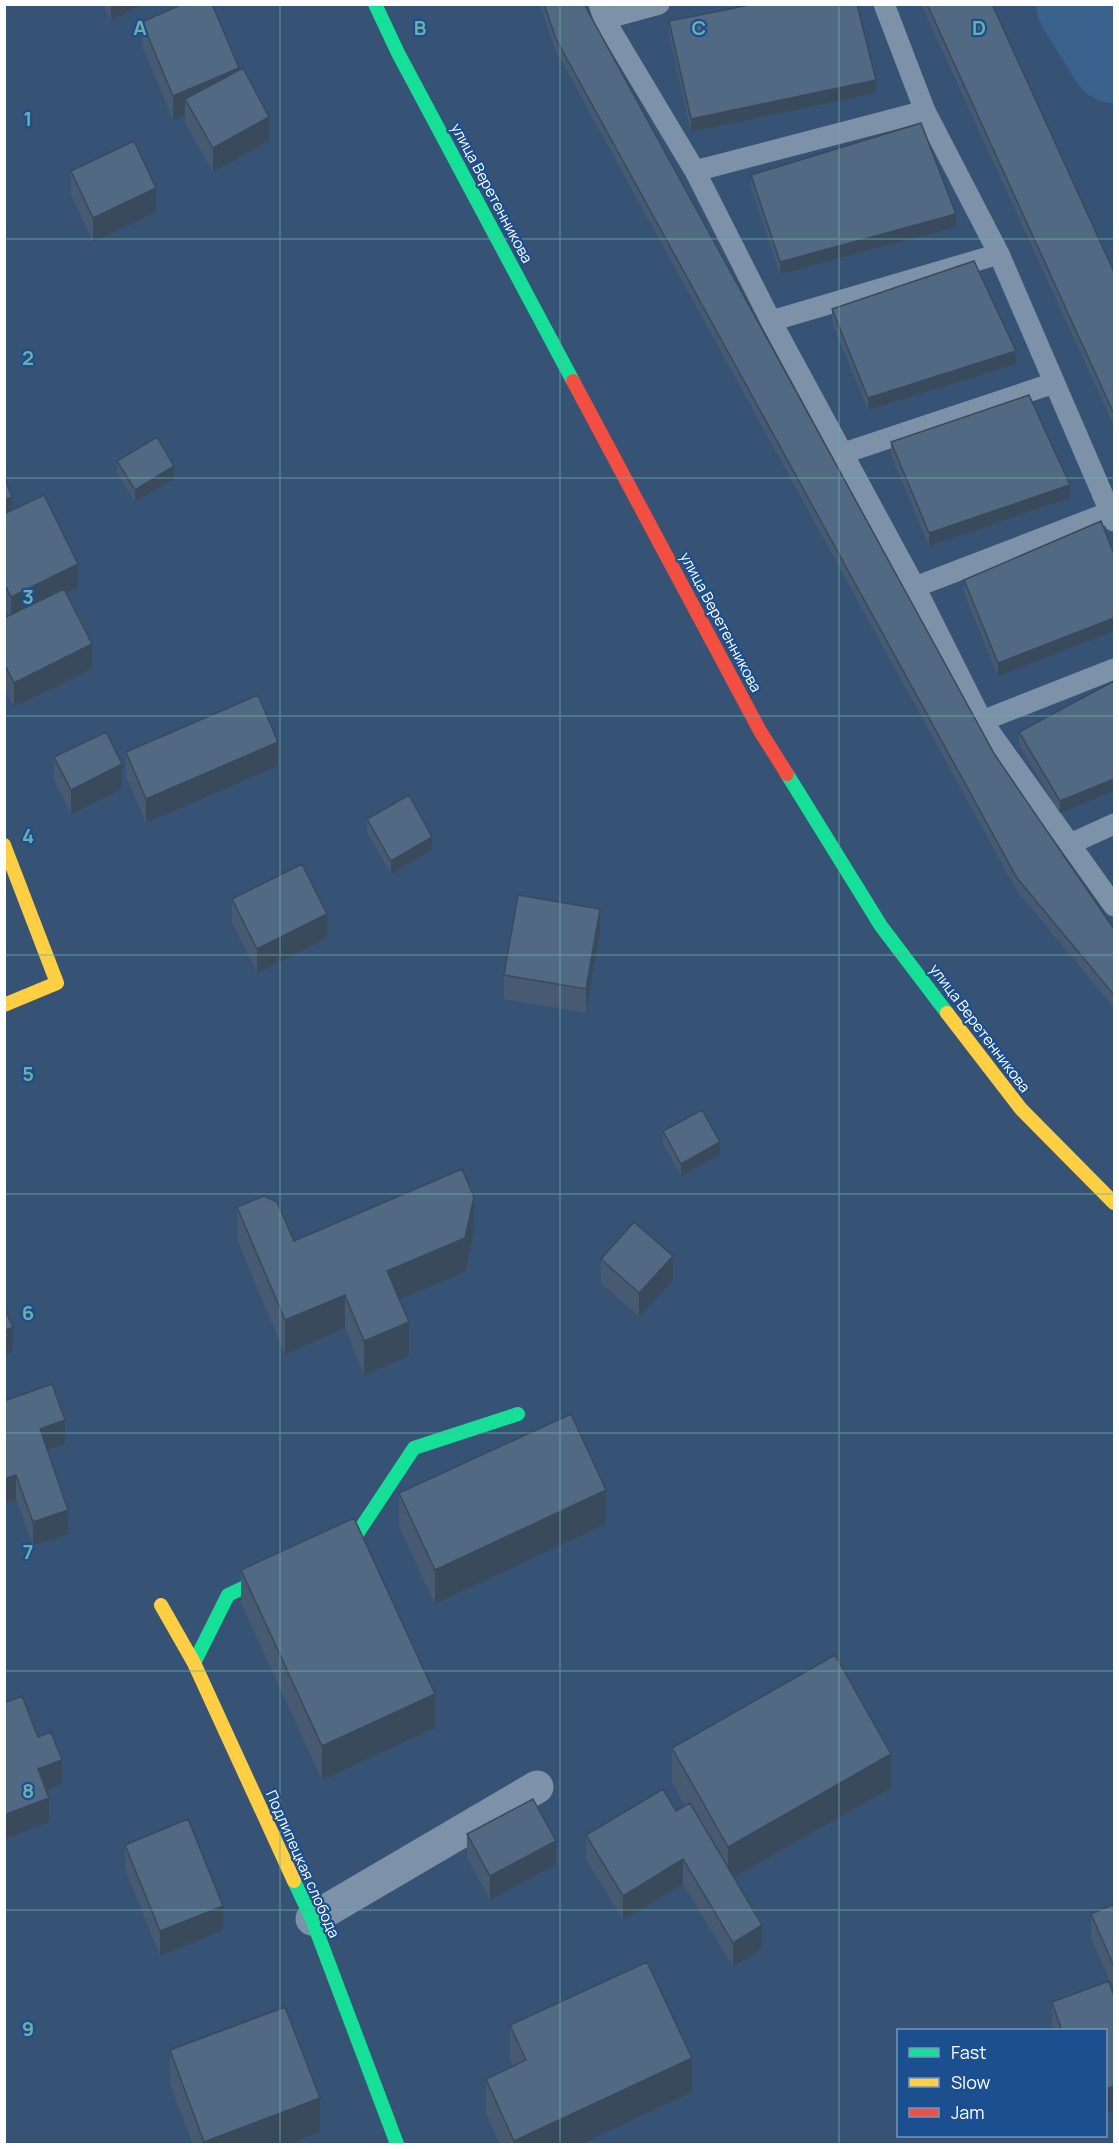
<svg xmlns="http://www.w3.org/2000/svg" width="1119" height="2149" font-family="Manrope,sans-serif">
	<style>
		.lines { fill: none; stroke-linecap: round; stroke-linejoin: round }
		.river { stroke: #3b618d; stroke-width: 88 }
		.lane { stroke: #7d92a8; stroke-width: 21 }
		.street { stroke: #7d92a8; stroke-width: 33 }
		.fast { stroke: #16e098; stroke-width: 14 }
		.slow { stroke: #ffcf43; stroke-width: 14 }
		.jam { stroke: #f24e42; stroke-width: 14 }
		.wall { fill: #475a72 }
		.shaded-wall { fill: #394a5c }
		.building { fill: #526984; stroke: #394a5c; stroke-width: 1.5 }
		.grid { fill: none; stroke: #6fada8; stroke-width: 1.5; stroke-opacity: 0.55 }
		.labels { text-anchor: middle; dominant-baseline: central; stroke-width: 4.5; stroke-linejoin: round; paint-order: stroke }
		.street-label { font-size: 15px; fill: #fff; stroke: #1b4f8f }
		.grid-label { font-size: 20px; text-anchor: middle; font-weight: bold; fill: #6fada8; stroke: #1b4f8f; stroke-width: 4.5; stroke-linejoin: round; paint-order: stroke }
	</style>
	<rect width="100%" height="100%" fill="#365274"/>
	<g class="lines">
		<path class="river" d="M 1080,4 L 1114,59"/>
		<path class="lane" d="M 599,4 L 604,19 L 695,171 L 771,321 L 915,587 L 982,721 L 1114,906
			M 884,4 L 925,111 L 999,254 L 1114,521
			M 604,19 L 659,4
			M 695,171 L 925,111
			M 771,321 L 999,254
			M 844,453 L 1054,383
			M 915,587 L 1110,512
			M 982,721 L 1114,669
			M 1070,844 L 1114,824"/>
		<path class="street" d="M 312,1919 L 537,1787"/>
		<path class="fast" d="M 375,4 L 398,53 L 573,381
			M 787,774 L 881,926 L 947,1013
			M 194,1663 L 228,1595 L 357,1534 L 414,1448 L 518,1414
			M 294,1881 L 312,1919 L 397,2144"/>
		<path class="slow" d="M 4,845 L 57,983 L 4,1005
			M 947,1013 L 1021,1109 L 1114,1203
			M 161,1605 L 194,1663 L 294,1881"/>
		<path class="jam" d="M 573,381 L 760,731 L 787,774"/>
	</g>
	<path class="wall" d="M 103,4 L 144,4 L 111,21 Z
		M 539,4 L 584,4 L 995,755 L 1114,929 L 1114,1008 L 1017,891 L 556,51 Z
		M 921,4 L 992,4 L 1114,272 L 1114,426 Z
		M 669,21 L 876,93 L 691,132 L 669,34 Z
		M 142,22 L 239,70 L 269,141 L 213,172 L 185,123 L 185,115 L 173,120 L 142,46 Z
		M 71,171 L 156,212 L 93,242 L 71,195 Z
		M 751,175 L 956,227 L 780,274 L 751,187 Z
		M 832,309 L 1016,364 L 868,410 L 832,322 Z
		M 891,442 L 1070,498 L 929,546 L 891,455 Z
		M 117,461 L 174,479 L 135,502 L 117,473 Z
		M 4,477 L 12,510 L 78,588 L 67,594 L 92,669 L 14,707 L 4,687 L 4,618 L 9,616 L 4,607 Z
		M 1101,521 L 998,676 L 964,593 L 964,580 Z
		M 1114,681 L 1060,813 L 1019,745 L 1019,732 Z
		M 126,752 L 278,766 L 146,823 L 126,776 Z
		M 54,757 L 122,789 L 71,814 L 54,781 Z
		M 367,819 L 432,850 L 391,874 L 367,832 Z
		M 232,899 L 327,938 L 257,973 L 232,923 Z
		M 600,933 L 586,1013 L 504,999 L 504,975 Z
		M 663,1131 L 720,1155 L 681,1176 L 663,1144 Z
		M 237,1207 L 294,1241 L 474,1231 L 465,1272 L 399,1299 L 409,1356 L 364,1375 L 345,1328 L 285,1354 L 237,1240 Z
		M 601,1259 L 673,1280 L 639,1317 L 601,1283 Z
		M 4,1401 L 65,1444 L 48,1450 L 68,1534 L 33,1546 L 16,1499 Z
		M 399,1493 L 606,1524 L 435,1604 L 399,1527 Z
		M 241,1570 L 435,1728 L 322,1780 L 241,1603 Z
		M 672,1748 L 891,1788 L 734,1878 L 762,1949 L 733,1967 L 683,1884 L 623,1920 L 586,1859 L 586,1835 L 676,1811 L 685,1806 L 672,1782 Z
		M 467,1834 L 556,1865 L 490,1900 L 467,1858 Z
		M 125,1845 L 223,1930 L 160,1956 L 125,1869 Z
		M 1114,1904 L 1114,1990 L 1091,1938 L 1091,1914 Z
		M 1109,1981 L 1114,1996 L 1114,2110 L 1106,2114 L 1106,2031 L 1054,2031 L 1052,2026 L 1052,2002 Z
		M 510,2025 L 692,2092 L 579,2145 L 500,2145 L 486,2113 L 486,2079 L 513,2066 L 510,2059 Z
		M 170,2050 L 320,2132 L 286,2145 L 193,2145 L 170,2084 Z"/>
	<path class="shaded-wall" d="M 111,4 L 144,4 L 111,21 Z
		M 239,68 L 239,92 L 185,99 L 185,115 L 173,120 L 173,96 Z
		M 876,80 L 876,93 L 691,132 L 691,119 Z
		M 269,117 L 269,141 L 213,172 L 213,148 Z
		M 156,188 L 156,212 L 93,242 L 93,218 Z
		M 956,214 L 956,227 L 780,274 L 780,262 Z
		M 1016,351 L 1016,364 L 868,410 L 868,398 Z
		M 174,466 L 174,479 L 135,502 L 135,490 Z
		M 1070,485 L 1070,498 L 929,546 L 929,533 Z
		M 12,497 L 12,521 L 4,524 L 4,500 Z
		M 78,564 L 78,588 L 11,621 L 11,597 Z
		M 1114,618 L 1114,631 L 998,676 L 998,663 Z
		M 92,644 L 92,669 L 14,707 L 14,683 Z
		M 278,742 L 278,766 L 146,823 L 146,799 Z
		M 122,764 L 122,789 L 71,814 L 71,790 Z
		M 1114,779 L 1114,791 L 1060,813 L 1060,801 Z
		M 432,837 L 432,850 L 391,874 L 391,861 Z
		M 600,909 L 600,933 L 586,1013 L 586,989 Z
		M 327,914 L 327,938 L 257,973 L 257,949 Z
		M 720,1142 L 720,1155 L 681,1176 L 681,1164 Z
		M 474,1197 L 474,1231 L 465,1272 L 387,1305 L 387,1271 Z
		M 673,1256 L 673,1280 L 639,1317 L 639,1293 Z
		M 345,1295 L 345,1328 L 285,1354 L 285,1320 Z
		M 409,1322 L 409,1356 L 364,1375 L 364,1341 Z
		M 13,1327 L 13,1351 L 4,1355 L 4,1331 Z
		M 65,1420 L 65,1444 L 40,1453 L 40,1429 Z
		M 16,1475 L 16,1499 L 4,1503 L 4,1479 Z
		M 606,1490 L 606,1524 L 435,1604 L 435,1570 Z
		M 68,1510 L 68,1534 L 33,1546 L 33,1522 Z
		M 435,1694 L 435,1728 L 322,1780 L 322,1746 Z
		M 891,1754 L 891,1788 L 728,1881 L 728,1847 Z
		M 62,1760 L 62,1784 L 38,1793 L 38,1769 Z
		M 49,1798 L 49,1822 L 4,1839 L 4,1815 Z
		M 556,1841 L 556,1865 L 490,1900 L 490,1876 Z
		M 683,1859 L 683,1884 L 623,1920 L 623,1896 Z
		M 223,1906 L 223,1930 L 160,1956 L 160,1931 Z
		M 762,1925 L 762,1949 L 733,1967 L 733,1943 Z
		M 692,2058 L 692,2092 L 579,2145 L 514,2145 L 514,2141 Z
		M 1114,2086 L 1114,2110 L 1106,2114 L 1106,2089 Z
		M 320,2098 L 320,2132 L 286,2145 L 204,2145 L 204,2142 Z"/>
	<path class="building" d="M 183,4 L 212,4 L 239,68 L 173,96 L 142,22 Z
		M 544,4 L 584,4 L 995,755 L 1114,929 L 1114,995 L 1017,878 L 556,39 Z
		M 755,4 L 857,4 L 876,80 L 691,119 L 669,21 Z
		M 927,4 L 992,4 L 1114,272 L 1114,414 Z
		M 243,68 L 269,117 L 213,148 L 185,99 Z
		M 921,123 L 956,214 L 780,262 L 751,175 Z
		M 134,141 L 156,188 L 93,218 L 71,171 Z
		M 974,261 L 1016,351 L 868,398 L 832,309 Z
		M 1029,395 L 1070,485 L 929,533 L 891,442 Z
		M 157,437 L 174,466 L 135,490 L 117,461 Z
		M 4,477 L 12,497 L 4,500 Z
		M 44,495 L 78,564 L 11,597 L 4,583 L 4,514 Z
		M 1101,521 L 1114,554 L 1114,618 L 998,663 L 964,580 Z
		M 64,589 L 92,644 L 14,683 L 4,663 L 4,618 Z
		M 1114,681 L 1114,779 L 1060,801 L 1019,732 Z
		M 258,695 L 278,742 L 146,799 L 126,752 Z
		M 106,732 L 122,764 L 71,790 L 54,757 Z
		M 409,795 L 432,837 L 391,861 L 367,819 Z
		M 302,864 L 327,914 L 257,949 L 232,899 Z
		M 518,895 L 600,909 L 586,989 L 504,975 Z
		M 702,1110 L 720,1142 L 681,1164 L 663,1131 Z
		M 462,1169 L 474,1197 L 465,1238 L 387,1271 L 409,1322 L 364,1341 L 345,1295 L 285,1320 L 237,1207 L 264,1196 L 277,1202 L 294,1241 Z
		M 634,1222 L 673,1256 L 639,1293 L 601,1259 Z
		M 4,1308 L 13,1327 L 4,1331 Z
		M 52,1384 L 65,1420 L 40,1429 L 68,1510 L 33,1522 L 16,1475 L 4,1479 L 4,1401 Z
		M 571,1414 L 606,1490 L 435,1570 L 399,1493 Z
		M 354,1518 L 435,1694 L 322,1746 L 241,1570 Z
		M 835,1655 L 891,1754 L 728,1847 L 672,1748 Z
		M 22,1696 L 38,1737 L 51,1732 L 62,1760 L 38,1769 L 49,1798 L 4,1815 L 4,1703 Z
		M 663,1789 L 676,1811 L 690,1803 L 762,1925 L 733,1943 L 683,1859 L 623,1896 L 586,1835 Z
		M 533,1799 L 556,1841 L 490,1876 L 467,1834 Z
		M 188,1819 L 223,1906 L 160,1931 L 125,1845 Z
		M 1114,1904 L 1114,1966 L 1091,1914 Z
		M 647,1962 L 692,2058 L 514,2141 L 486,2079 L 526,2060 L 510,2025 Z
		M 1109,1981 L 1114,1996 L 1114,2086 L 1106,2089 L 1106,2031 L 1062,2031 L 1052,2002 Z
		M 285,2007 L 320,2098 L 204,2142 L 170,2050 Z"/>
	<path class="grid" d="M 280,4 L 280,2144M 560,4 L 560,2144M 839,4 L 839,2144M 4,239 L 1114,239M 4,478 L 1114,478M 4,716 L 1114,716M 4,955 L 1114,955M 4,1194 L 1114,1194M 4,1433 L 1114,1433M 4,1671 L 1114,1671M 4,1910 L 1114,1910"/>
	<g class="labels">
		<g class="street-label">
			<text transform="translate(492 193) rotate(62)">улица Веретенникова</text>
			<text transform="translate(721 622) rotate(62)">улица Веретенникова</text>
			<text transform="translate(980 1028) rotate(53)">улица Веретенникова</text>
			<text transform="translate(303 1864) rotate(66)">Подлипецкая слобода</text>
		</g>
	</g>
	<g class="grid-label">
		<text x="140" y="35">A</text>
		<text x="420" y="35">B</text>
		<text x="699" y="35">C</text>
		<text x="979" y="35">D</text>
		<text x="28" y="126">1</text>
		<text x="28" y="365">2</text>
		<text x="28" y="604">3</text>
		<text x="28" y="843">4</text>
		<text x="28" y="1081">5</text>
		<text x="28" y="1320">6</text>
		<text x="28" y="1559">7</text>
		<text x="28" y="1798">8</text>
		<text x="28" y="2036">9</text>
	</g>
	<rect width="1119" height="2149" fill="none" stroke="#ffffff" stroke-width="12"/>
	<rect x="897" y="2029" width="210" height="108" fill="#1b4f8f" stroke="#7695bc" stroke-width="1.5"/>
	<rect x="909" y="2048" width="30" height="9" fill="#16e098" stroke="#7695bc" stroke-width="1.5"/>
	<text x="951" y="2059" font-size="18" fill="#ffffff">Fast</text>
	<rect x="909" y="2078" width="30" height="9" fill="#ffcf43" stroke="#7695bc" stroke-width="1.5"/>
	<text x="951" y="2089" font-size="18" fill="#ffffff">Slow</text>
	<rect x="909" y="2108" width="30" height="9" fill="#f24e42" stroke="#7695bc" stroke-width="1.5"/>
	<text x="951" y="2119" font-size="18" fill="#ffffff">Jam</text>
</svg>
